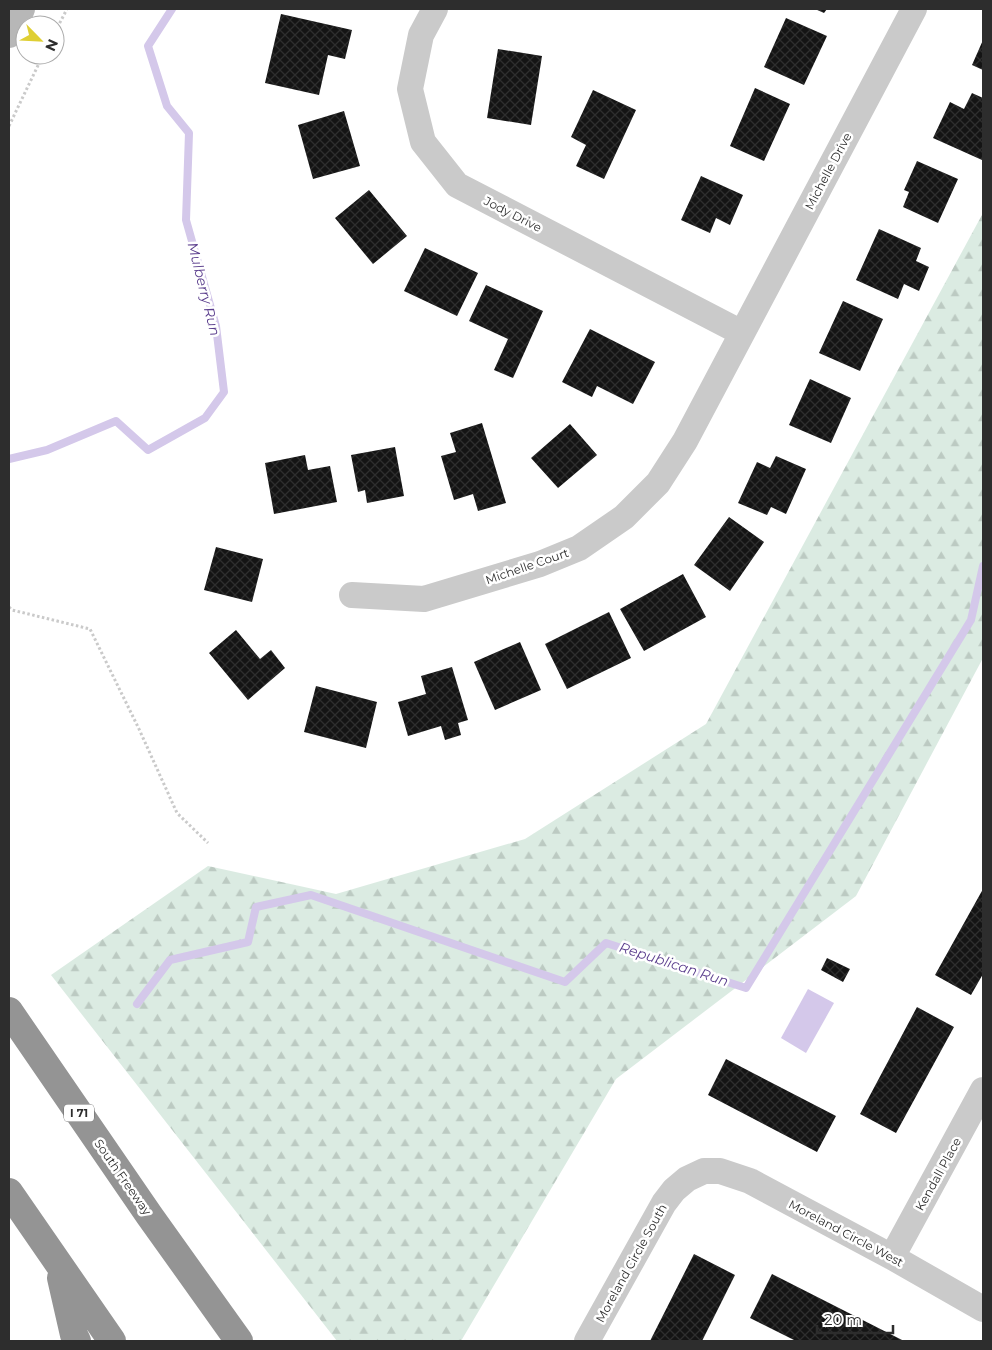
<svg xmlns="http://www.w3.org/2000/svg" width="992" height="1350" font-family="Montserrat,sans-serif">
	<style>
		.forest { fill: url(#forest-firs) }
		.water { fill: #d4c8ea }
		.lines { fill: none; stroke-linecap: round; stroke-linejoin: round }
		.stream { stroke: #d4c8ea; stroke-width: 8 }
		.building { fill: url(#building-cross-hatch) }
		.path { stroke: #cacaca; stroke-width: 3; stroke-dasharray: 2.5 2.5; stroke-linecap: butt }
		.street { stroke: #cacaca; stroke-width: 26 }
		.secondary { stroke: #b7b7b7; stroke-width: 28 }
		.highway { stroke: #949494; stroke-width: 28 }
		.labels { text-anchor: middle; dominant-baseline: central; stroke-width: 5; stroke-linejoin: round; paint-order: stroke }
		.shield { fill: #fff; stroke: #6c6c6c; stroke-width: 1 }
		.shield-label { font-size: 11px; font-weight: bold; fill: #2d2d2d }
		.street-label { font-size: 12px; fill: #2d2d2d; stroke: #fff }
		.water-label { font-size: 14px; font-style: italic; fill: #5b3e8d; stroke: #fff }
	</style>
	<defs>
		<pattern id="forest-firs" width="22" height="20" patternUnits="userSpaceOnUse" patternTransform="scale(1.25)"><rect width="22" height="20" fill="#dbebe2"/><path d="M5 1l3.5 6h-7zM16 11l3.5 6h-7z" fill="#bccac2"/></pattern>
		<pattern id="building-cross-hatch" width="8" height="8" patternUnits="userSpaceOnUse" patternTransform="scale(1.25)"><rect width="8" height="8" fill="#141414"/><path d="M0 0l8 8M0 8l8-8" fill="none" stroke="#2e2e2e"/></pattern>
	</defs>
	<rect width="100%" height="100%" fill="#fff"/>
	<path class="forest" d="M 983,213 L 983,658 L 856,896 L 616,1079 L 461,1341 L 337,1341 L 51,975 L 208,866 L 336,894 L 525,839 L 706,724 Z"/>
	<path class="water" d="M 808,989 L 834,1003 L 806,1053 L 781,1038 Z"/>
	<g class="lines">
		<path class="stream" d="M 9,459 L 47,450 L 116,421 L 148,450 L 205,418 L 224,392 L 216,326 L 186,220 L 189,133 L 167,106 L 148,46 L 172,9
			M 137,1004 L 170,960 L 248,942 L 256,907 L 311,895 L 565,982 L 606,943 L 746,988 L 971,620 L 983,566"/>
	</g>
	<path class="building" d="M 815,9 L 827,9 L 824,13 Z
		M 281,14 L 352,30 L 345,59 L 328,55 L 319,95 L 265,83 Z
		M 786,18 L 827,36 L 804,85 L 764,67 Z
		M 983,40 L 983,70 L 972,65 Z
		M 498,49 L 542,56 L 531,125 L 487,118 Z
		M 755,88 L 790,104 L 764,161 L 730,146 Z
		M 593,90 L 636,110 L 604,179 L 576,166 L 586,145 L 571,137 Z
		M 972,93 L 983,98 L 982,160 L 933,138 L 950,102 L 964,109 Z
		M 344,111 L 360,166 L 313,179 L 298,125 Z
		M 917,161 L 958,179 L 938,223 L 903,207 L 909,192 L 904,190 Z
		M 701,176 L 743,195 L 730,225 L 716,218 L 710,233 L 681,220 Z
		M 369,190 L 407,236 L 373,264 L 335,218 Z
		M 879,229 L 921,248 L 916,261 L 929,267 L 919,291 L 904,284 L 898,299 L 856,280 Z
		M 425,248 L 478,273 L 457,316 L 404,291 Z
		M 486,285 L 543,311 L 513,378 L 494,370 L 508,339 L 469,321 Z
		M 843,301 L 883,319 L 860,371 L 819,353 Z
		M 590,329 L 655,362 L 633,404 L 597,386 L 592,397 L 562,382 Z
		M 810,379 L 851,398 L 831,443 L 789,425 Z
		M 482,423 L 506,503 L 478,511 L 473,494 L 454,500 L 441,456 L 456,452 L 450,433 Z
		M 570,424 L 597,455 L 558,488 L 531,458 Z
		M 395,447 L 404,496 L 367,503 L 365,490 L 358,492 L 351,455 Z
		M 305,455 L 308,470 L 330,466 L 337,502 L 274,514 L 265,463 Z
		M 776,456 L 806,469 L 786,514 L 771,507 L 767,515 L 738,503 L 757,462 L 770,468 Z
		M 729,517 L 764,542 L 730,591 L 694,565 Z
		M 216,547 L 263,559 L 252,602 L 204,590 Z
		M 683,574 L 706,617 L 644,651 L 620,609 Z
		M 609,612 L 631,658 L 567,689 L 545,644 Z
		M 236,630 L 260,659 L 271,650 L 285,668 L 248,700 L 209,653 Z
		M 520,642 L 541,690 L 495,710 L 474,662 Z
		M 452,667 L 468,720 L 458,723 L 461,735 L 445,740 L 441,726 L 408,736 L 398,702 L 426,694 L 421,676 Z
		M 316,686 L 377,702 L 366,748 L 304,732 Z
		M 983,889 L 983,974 L 971,995 L 935,975 Z
		M 827,958 L 850,969 L 843,982 L 821,970 Z
		M 917,1007 L 954,1027 L 896,1133 L 860,1114 Z
		M 726,1059 L 836,1116 L 817,1152 L 708,1095 Z
		M 694,1254 L 735,1275 L 702,1341 L 650,1341 Z
		M 772,1274 L 904,1341 L 796,1341 L 750,1318 Z"/>
	<g class="lines">
		<path class="path" d="M 55,32 L 67,9
			M 9,126 L 43,55
			M 9,607 L 12,610 L 90,629 L 139,729 L 177,813 L 208,843"/>
		<path class="street" d="M 435,9 L 421,35 L 410,89 L 423,142 L 457,185 L 742,333
			M 352,595 L 424,599 L 540,564 L 579,548 L 624,517 L 658,483 L 685,441 L 914,9
			M 892,1257 L 983,1090
			M 587,1341 L 664,1203 L 674,1190 L 687,1179 L 704,1171 L 720,1171 L 750,1181 L 892,1257 L 983,1309"/>
		<path class="secondary" d="M 9,34 L 21,9"/>
		<path class="highway" d="M 9,1011 L 149,1215 L 239,1341
			M 9,1192 L 112,1341
			M 61,1278 L 74,1335 L 77,1341"/>
	</g>
	<g class="labels">
		<rect class="shield" x="64" y="1104.5" width="30" height="17" rx="4"/>
		<g class="shield-label">
			<text x="79" y="1113">I 71</text>
		</g>
		<g class="street-label">
			<text transform="translate(828 171) rotate(-62)">Michelle Drive</text>
			<text transform="translate(513 214) rotate(27)">Jody Drive</text>
			<text transform="translate(527 566) rotate(-19)">Michelle Court</text>
			<text transform="translate(938 1174) rotate(-61)">Kendall Place</text>
			<text transform="translate(123 1177) rotate(55)">South Freeway</text>
			<text transform="translate(846 1233) rotate(28)">Moreland Circle West</text>
			<text transform="translate(631 1263) rotate(-61)">Moreland Circle South</text>
		</g>
		<g class="water-label">
			<text transform="translate(204 289) rotate(76)">Mulberry Run</text>
			<text transform="translate(674 964) rotate(18)">Republican Run</text>
		</g>
	</g>
	<rect width="992" height="1350" fill="none" stroke="#2d2d2d" stroke-width="20"/>
	<g transform="translate(40 40) rotate(114)"><circle r="24" fill="#ffffff" stroke="#ababab"/>
	<path d="M0-4L9 19L0 12L-9 19Z" fill="#dfcf34"/>
	<text y="-8" font-size="14" font-weight="bold" text-anchor="middle" fill="#2d2d2d">N</text>
	</g>
	<path d="M817 1325v8h76v-8" fill="none" stroke="#2d2d2d" stroke-width="2.5"/>
	<text x="824" y="1325" font-size="15" fill="#2d2d2d" stroke="#ffffff" stroke-width="4" paint-order="stroke">20 m</text>
</svg>
